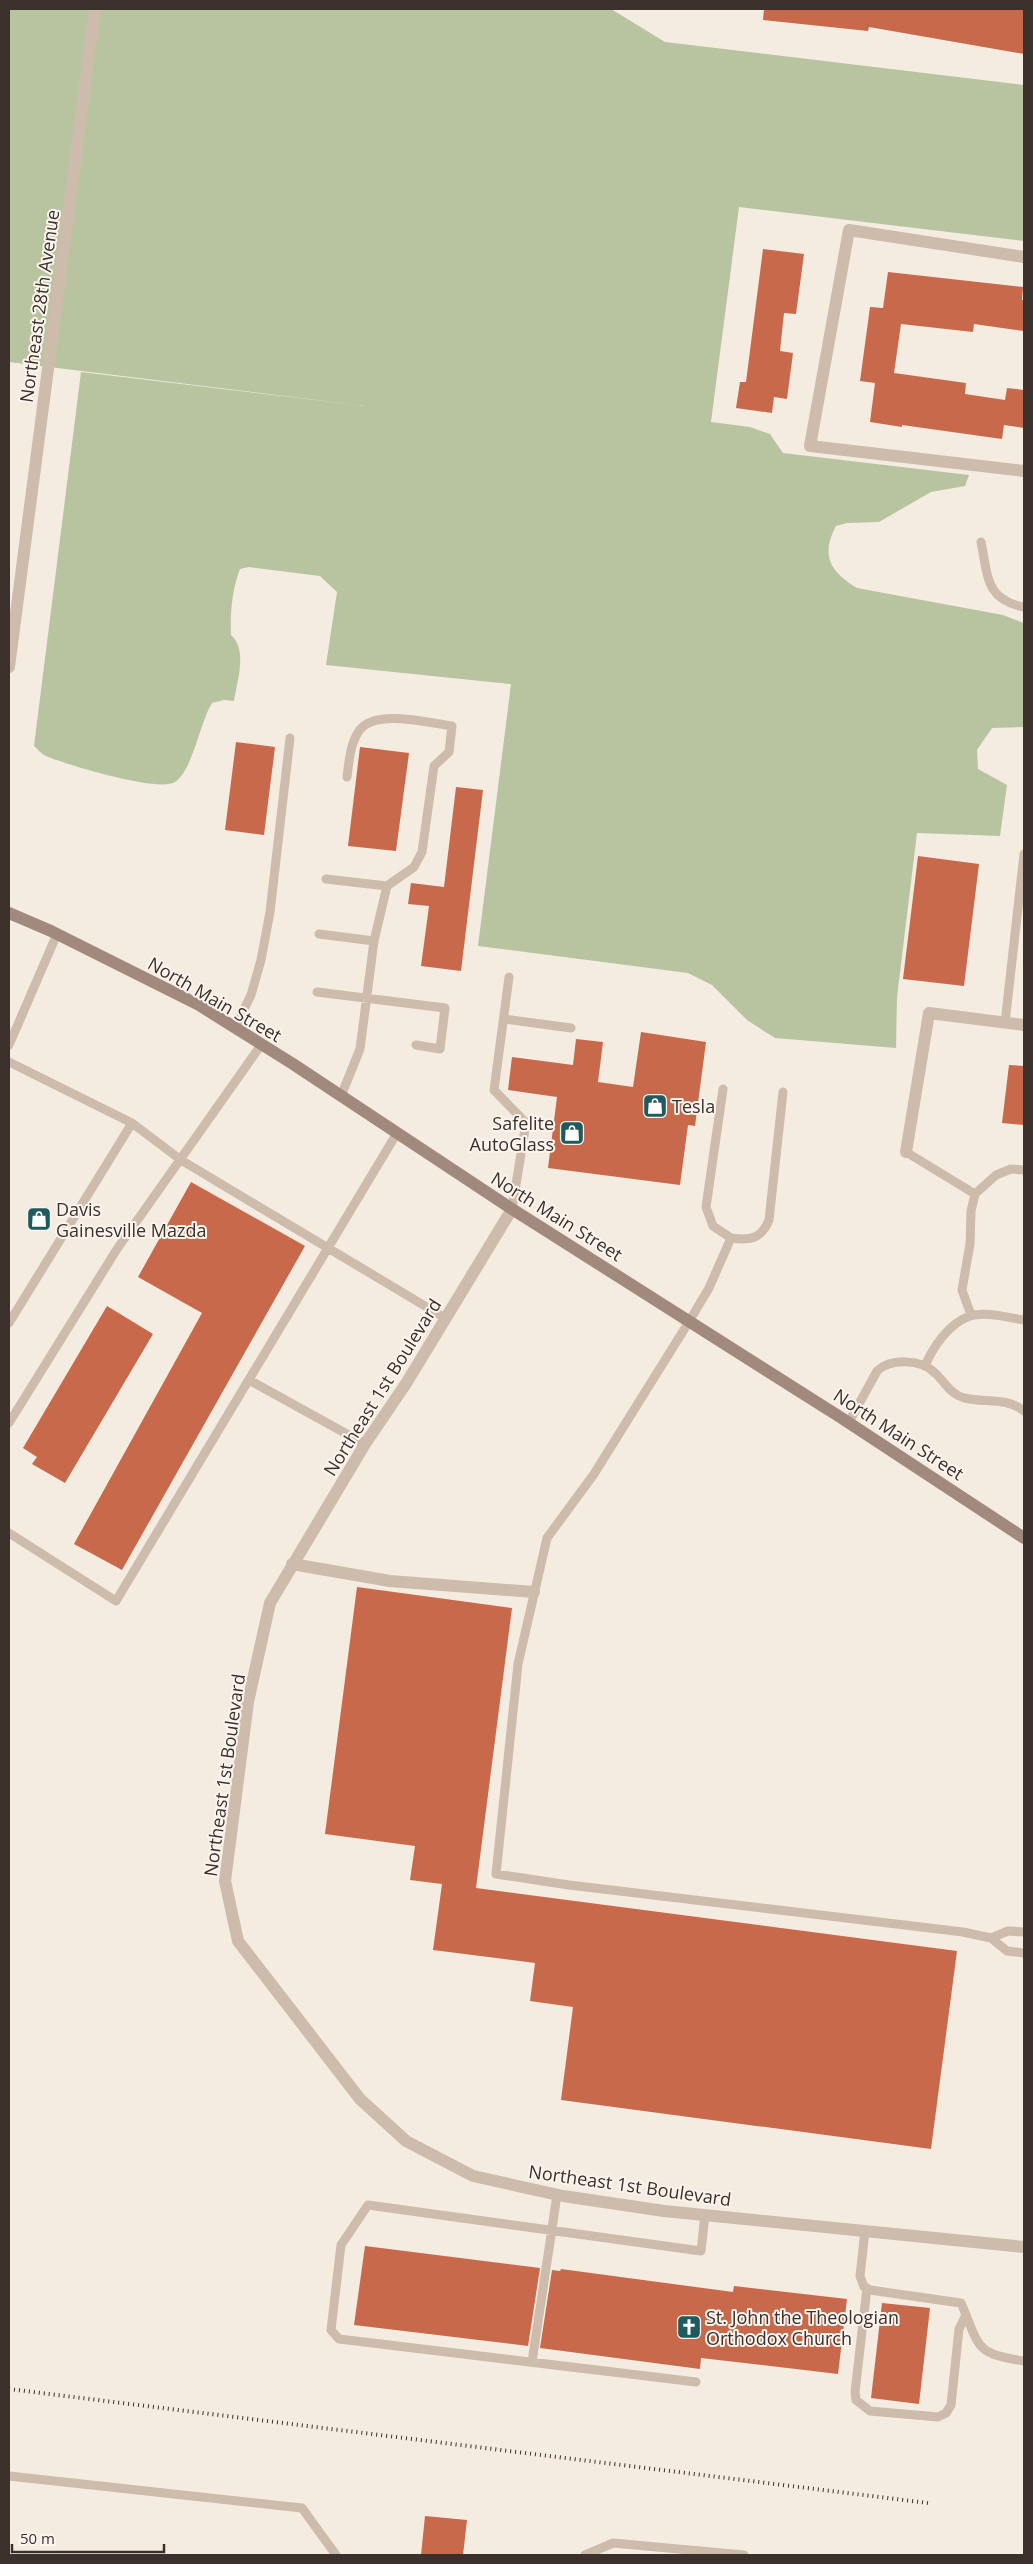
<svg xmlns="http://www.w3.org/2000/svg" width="1033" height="2564" font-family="'Open Sans',sans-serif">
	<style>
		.green { fill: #b8c4a0 }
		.building { fill: #c8694b }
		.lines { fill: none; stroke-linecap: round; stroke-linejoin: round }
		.service { stroke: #cdbbac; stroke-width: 9 }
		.minor { stroke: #cdbbac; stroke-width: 12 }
		.secondary { stroke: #a18a7d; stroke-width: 12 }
		.rail { stroke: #3b302b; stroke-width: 4; stroke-dasharray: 1 4; stroke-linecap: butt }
		.labels { text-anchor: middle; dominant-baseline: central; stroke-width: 4; stroke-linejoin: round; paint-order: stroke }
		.street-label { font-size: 18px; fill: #3b302b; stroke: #fbf5ee }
		.poi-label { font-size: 18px; fill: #3b302b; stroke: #fbf5ee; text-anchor: start }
	</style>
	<rect width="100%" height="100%" fill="#f4ebe1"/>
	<path class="green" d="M 9,9 L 611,9 L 665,42 L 1024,85 L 1024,241 L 739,207 L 711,422 L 750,427 L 770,434 L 783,453 L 969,475 L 965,486 L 931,492 L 879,522 L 847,523 L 836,526 C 820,556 831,572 857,588 L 1003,615 L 1024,623 L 1023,727 L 992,728 L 977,750 L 978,769 L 1007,785 L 1000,836 L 917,833 L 897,997 L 896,1048 L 775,1038 L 747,1020 L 712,985 L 688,973 L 478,946 L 511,684 L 326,665 L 337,592 L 320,576 L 249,567 L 240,569 C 232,590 230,613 231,635 C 248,650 237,681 234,701 L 224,700 L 212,703 C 200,722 193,770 175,782 C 160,793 64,764 46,756 C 41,754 38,749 34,746 L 81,372 L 366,406 L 9,362 Z"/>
	<path class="building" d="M 764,9 L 1024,9 L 1024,54 L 869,27 L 868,31 L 763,20 Z
		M 763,249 L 804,254 L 796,314 L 784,313 L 780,351 L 793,353 L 787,399 L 774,397 L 772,413 L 736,408 L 740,382 L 746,382 Z
		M 888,272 L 1023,287 L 1022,300 L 1024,300 L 1024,331 L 974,324 L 973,332 L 901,324 L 894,373 L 966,383 L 965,394 L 1005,400 L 1007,388 L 1024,390 L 1024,428 L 1004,425 L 1002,439 L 902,425 L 902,427 L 870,422 L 875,383 L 860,381 L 870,307 L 883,308 Z
		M 236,742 L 275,747 L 264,835 L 225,830 Z
		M 360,747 L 409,753 L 396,851 L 348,846 Z
		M 456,787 L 483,790 L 461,971 L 421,966 L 429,906 L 408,904 L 411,883 L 444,887 Z
		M 918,856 L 979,864 L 964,986 L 903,979 Z
		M 641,1032 L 706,1042 L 695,1126 L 688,1125 L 680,1185 L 548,1168 L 557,1097 L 508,1090 L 512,1057 L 573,1065 L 576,1039 L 603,1042 L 598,1082 L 633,1087 Z
		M 1009,1065 L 1024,1066 L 1024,1125 L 1002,1123 Z
		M 191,1182 L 305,1246 L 122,1570 L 74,1544 L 202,1313 L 138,1277 Z
		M 107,1306 L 153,1334 L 65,1483 L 32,1464 L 37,1457 L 23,1448 Z
		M 357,1587 L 512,1608 L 476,1888 L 957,1951 L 931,2149 L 561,2100 L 573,2007 L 530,2001 L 535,1963 L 433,1950 L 442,1884 L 410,1880 L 415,1846 L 325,1834 Z
		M 365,2246 L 540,2268 L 528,2346 L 354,2325 Z
		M 561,2269 L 733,2292 L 734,2286 L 847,2299 L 838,2374 L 701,2358 L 700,2369 L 540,2348 L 552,2270 L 560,2271 Z
		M 882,2303 L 930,2308 L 919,2404 L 871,2398 Z
		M 425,2516 L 467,2520 L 463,2555 L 421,2555 Z"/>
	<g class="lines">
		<path class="service" d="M 981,542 C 988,575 985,600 1024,607
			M 347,777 C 349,762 350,744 359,731 C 374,708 429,723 452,726 L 449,752 L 434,766 L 422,852 L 414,867 L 387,886
			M 326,879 L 387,886 L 374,941 L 360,1049 L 341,1096
			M 319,934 L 374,941
			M 509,977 L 494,1090 L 526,1123 L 512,1209
			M 317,992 L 445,1008 L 440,1049 L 416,1045
			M 504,1019 L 571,1028
			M 1005,1023 L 1024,854
			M 235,1028 L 251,995 L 261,960 L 270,912 L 290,738
			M 9,1045 L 57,934
			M 9,1062 L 132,1123 L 9,1323
			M 723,1089 L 706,1207 L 713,1226 L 731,1238 L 709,1288 L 690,1320 L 594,1474 L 547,1538 L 518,1664 L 496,1874 L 569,1885 L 963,1932 L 991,1938 L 1007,1951 L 1024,1953
			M 132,1123 L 181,1160 L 445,1318
			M 906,1152 L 975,1194
			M 731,1238 C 750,1241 761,1239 769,1220 L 783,1092
			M 971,1315 L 962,1290 L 970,1244 L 971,1211 L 975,1194 L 996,1175 L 1011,1169 L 1024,1170
			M 925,1366 C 933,1347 949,1323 970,1316 C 986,1311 1009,1318 1024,1320
			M 249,1380 L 365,1444
			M 849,1422 L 877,1371 C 891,1358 921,1359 935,1373 C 945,1382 950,1394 964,1398 C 985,1403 1007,1397 1024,1411
			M 9,1423 L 117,1249 L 261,1045
			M 9,1533 L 116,1601 L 397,1133
			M 991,1938 L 1008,1931 L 1024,1932
			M 865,2231 L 860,2276 L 864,2287 L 870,2290 L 961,2303 C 980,2346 973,2354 1024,2361
			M 867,2288 L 855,2392 L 856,2400 L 870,2411 L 938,2417 L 946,2413 L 951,2405 L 959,2329 L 966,2315
			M 532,2362 L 557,2195
			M 696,2382 L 339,2339 L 331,2330 L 341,2245 L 368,2205 L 701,2251 L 705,2215
			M 9,2476 L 302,2508 L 336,2555
			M 585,2555 L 613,2543 L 744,2555"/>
		<path class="minor" d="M 1024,257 L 849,230 L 810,446 L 1024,471
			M 9,667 L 95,9
			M 906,1152 L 929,1013 L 1024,1025
			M 512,1209 L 407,1382 L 365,1444 L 270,1603 L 248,1702 L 225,1881 L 238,1941 L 360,2099 L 406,2141 L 473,2176 L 563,2196 L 664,2211 L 1024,2247
			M 292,1564 L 390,1581 L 534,1592"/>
		<path class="secondary" d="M 9,913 L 51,931 L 199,1005 L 293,1064 L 512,1209 L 840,1417 L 1024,1538"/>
		<path class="rail" d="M 9,2389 L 928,2503"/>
	</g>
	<defs>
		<symbol id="shop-square" viewBox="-11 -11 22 22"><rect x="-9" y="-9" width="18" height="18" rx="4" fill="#1f5a5e" stroke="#fbf5ee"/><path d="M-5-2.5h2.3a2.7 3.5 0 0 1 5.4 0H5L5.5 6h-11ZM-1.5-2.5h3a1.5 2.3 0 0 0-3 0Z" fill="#fff"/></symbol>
		<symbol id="church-square" viewBox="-11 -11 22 22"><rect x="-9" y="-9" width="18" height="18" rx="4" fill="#1f5a5e" stroke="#fbf5ee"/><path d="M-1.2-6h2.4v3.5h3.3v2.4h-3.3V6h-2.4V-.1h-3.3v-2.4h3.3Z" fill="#fff"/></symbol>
	</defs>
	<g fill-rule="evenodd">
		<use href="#shop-square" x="641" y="1092" width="28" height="28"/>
		<use href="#shop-square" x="558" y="1119" width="28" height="28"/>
		<use href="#shop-square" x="25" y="1205" width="28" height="28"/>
		<use href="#church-square" x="675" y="2313" width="28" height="28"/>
	</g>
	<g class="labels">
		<g class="street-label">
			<text transform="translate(39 306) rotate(-82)">Northeast 28th Avenue</text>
			<text transform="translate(215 999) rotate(30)">North Main Street</text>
			<text transform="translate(557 1216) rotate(32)">North Main Street</text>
			<text transform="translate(382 1387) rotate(-58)">Northeast 1st Boulevard</text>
			<text transform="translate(899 1434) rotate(33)">North Main Street</text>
			<text transform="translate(224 1775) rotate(-82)">Northeast 1st Boulevard</text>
			<text transform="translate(630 2185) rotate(8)">Northeast 1st Boulevard</text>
		</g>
		<g class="poi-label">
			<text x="672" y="1106">Tesla</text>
			<text x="554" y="1123" text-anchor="end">Safelite<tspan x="554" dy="21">AutoGlass</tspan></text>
			<text x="56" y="1209">Davis<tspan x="56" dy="21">Gainesville Mazda</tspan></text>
			<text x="706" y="2317">St. John the Theologian<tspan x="706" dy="21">Orthodox Church</tspan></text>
		</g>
	</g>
	<rect width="1033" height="2564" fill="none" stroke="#3b302b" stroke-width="20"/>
	<path d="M12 2544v8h152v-8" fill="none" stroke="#3b302b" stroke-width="2.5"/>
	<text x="20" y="2544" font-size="15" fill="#3b302b" stroke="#fbf5ee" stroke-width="4" paint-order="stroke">50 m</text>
</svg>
